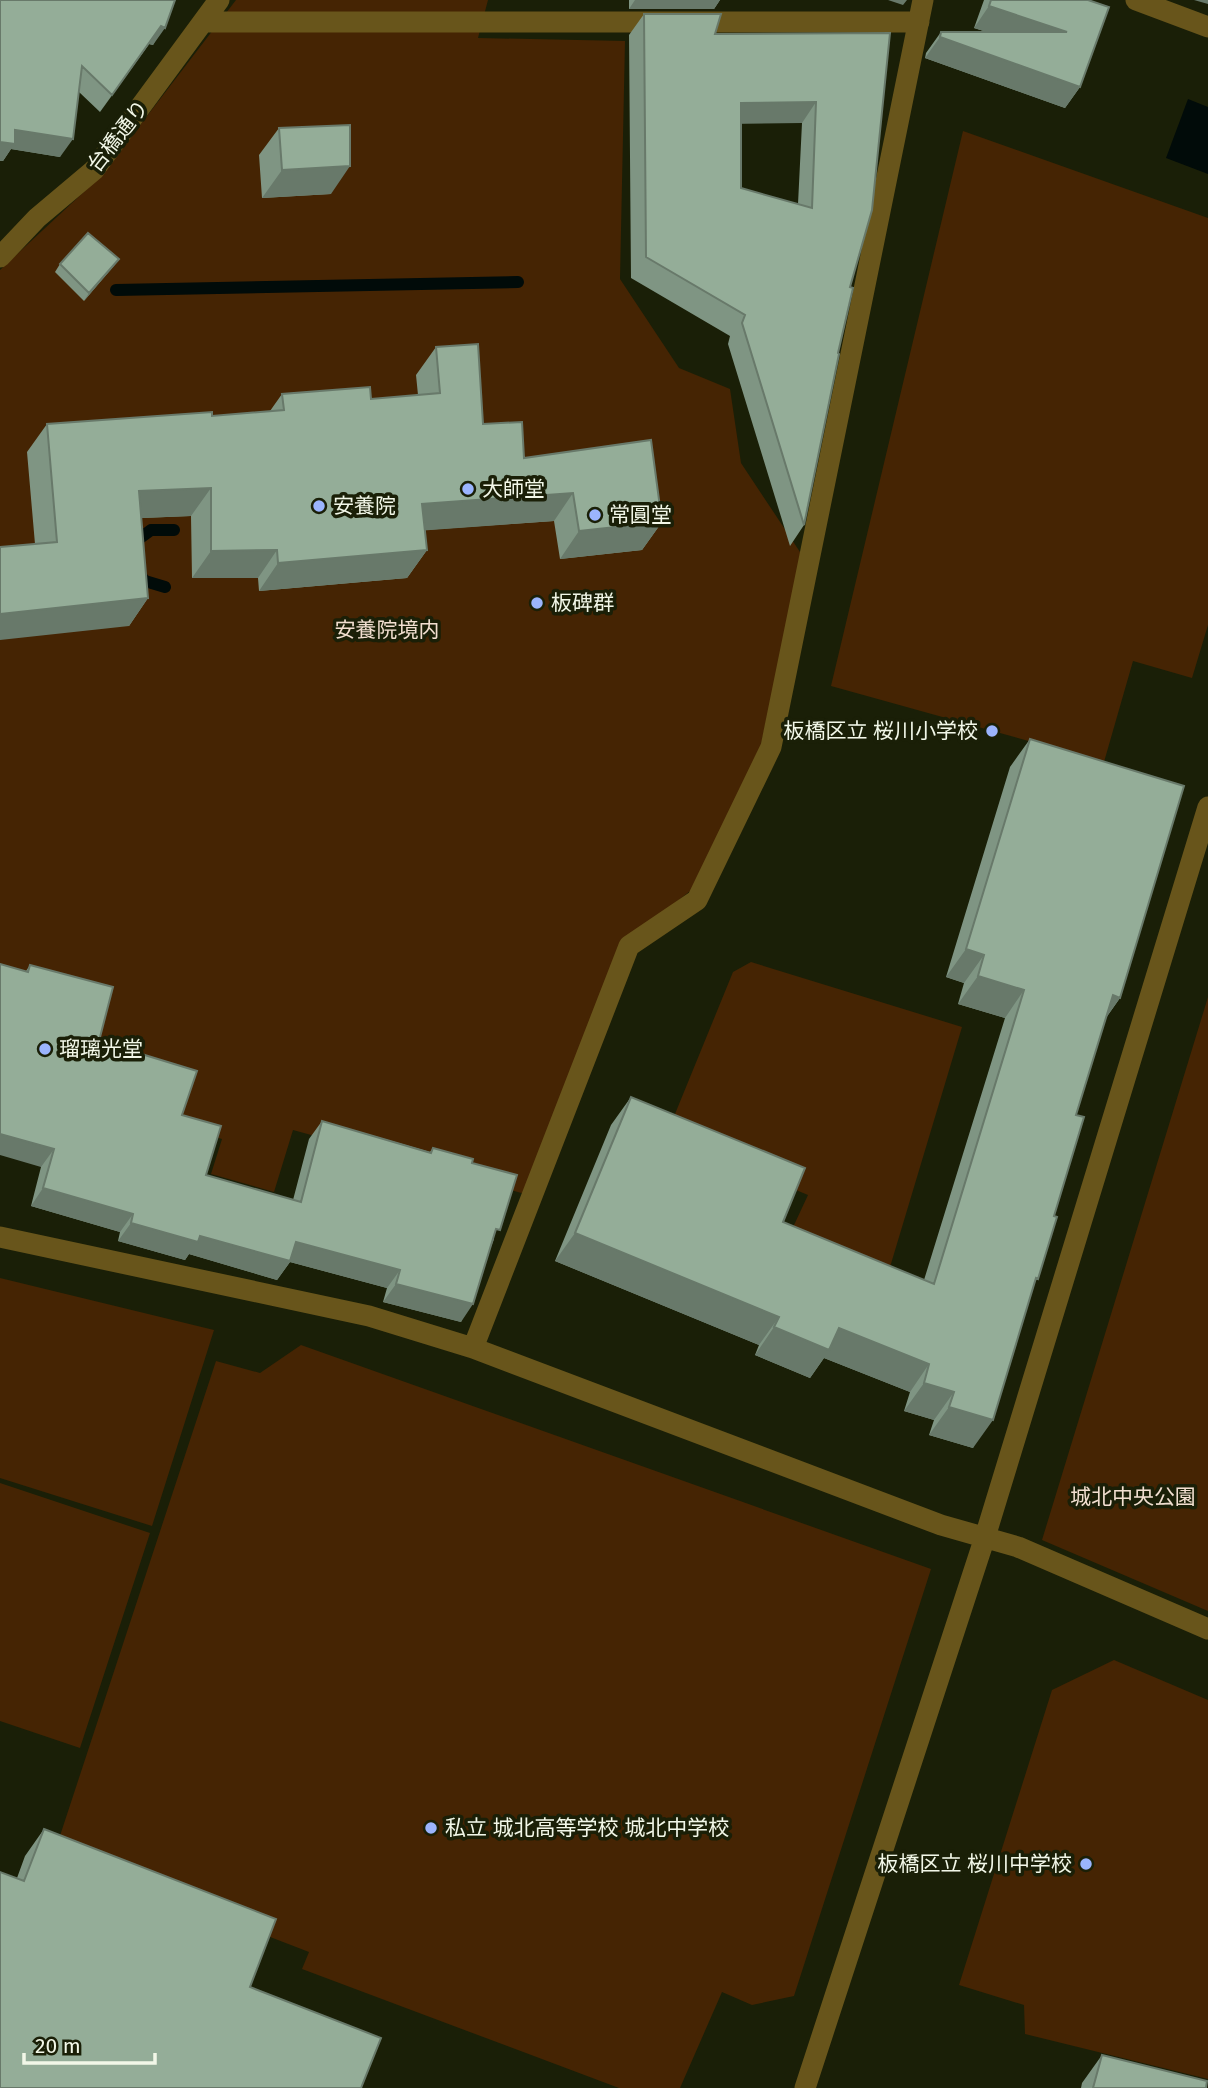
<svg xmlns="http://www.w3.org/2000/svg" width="1208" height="2088" font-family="'Fira Sans','Noto Sans JP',sans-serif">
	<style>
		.green { fill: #452403 }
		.water { fill: #010b09 }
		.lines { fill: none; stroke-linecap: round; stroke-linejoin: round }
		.stream { stroke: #010b09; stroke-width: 12 }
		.minor { stroke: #68551b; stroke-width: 21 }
		.wall { fill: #7f9583; fill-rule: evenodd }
		.shaded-wall { fill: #68796a }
		.building { fill: #94ad98; stroke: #68796a; stroke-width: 2; fill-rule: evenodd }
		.poi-dot { fill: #9bb4fd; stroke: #1a1f07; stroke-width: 2.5 }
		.labels { text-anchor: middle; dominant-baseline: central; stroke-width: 7; stroke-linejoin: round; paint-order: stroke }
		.street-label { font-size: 21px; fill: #f2f7e8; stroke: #1a1f07 }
		.poi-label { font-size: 21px; fill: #f2f7e8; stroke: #1a1f07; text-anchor: start }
		.park-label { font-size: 21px; fill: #f2dfd0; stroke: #1a1f07 }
	</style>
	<rect width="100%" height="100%" fill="#1a1f07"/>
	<path class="green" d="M 236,0 L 488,0 L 478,38 L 625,41 L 620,279 L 679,368 L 730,389 L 741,463 L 802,555 L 761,745 L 694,888 L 629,939 L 525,1194 L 293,1130 L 274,1192 L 211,1174 L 222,1139 L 0,1077 L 0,270 L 101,176 Z
		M 963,131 L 1208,218 L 1208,625 L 1192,678 L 1133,661 L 1104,762 L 831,686 Z
		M 751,962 L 962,1027 L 890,1267 L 788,1238 L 808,1195 L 666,1136 L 733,972 Z
		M 1208,997 L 1208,1611 L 1042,1540 Z
		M 0,1278 L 214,1330 L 152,1526 L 0,1478 Z
		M 301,1345 L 931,1569 L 794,1996 L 752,2005 L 722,1992 L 680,2088 L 619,2088 L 302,1969 L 309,1952 L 54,1854 L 216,1361 L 260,1373 Z
		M 0,1483 L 150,1533 L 80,1748 L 0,1721 Z
		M 1114,1660 L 1208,1700 L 1208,2079 L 1025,2034 L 1024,2005 L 959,1985 L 1052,1690 Z"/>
	<path class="water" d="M 1188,99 L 1208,107 L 1208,174 L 1166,158 Z"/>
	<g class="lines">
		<path class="stream" d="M 116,290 L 518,282
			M 136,549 L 136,541 L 151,530 L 174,530
			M 136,571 L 145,581 L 165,587"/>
		<path class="minor" d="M 1136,0 L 1208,27
			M 203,22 L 919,22
			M 0,257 L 37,218 L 94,170 L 219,0
			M 0,1237 L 369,1316 L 473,1348 L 941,1525 L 1018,1547 L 1208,1629
			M 473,1348 L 629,946 L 697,900 L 771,747 L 923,0
			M 805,2088 L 985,1537 L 1208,807"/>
	</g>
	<path class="wall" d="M 0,0 L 175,0 L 153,45 L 149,44 L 100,112 L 79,92 L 60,157 L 11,149 L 3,161 L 0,161 Z
		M 629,0 L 720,0 L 714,9 L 629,9 Z
		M 984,0 L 1088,0 L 1080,87 L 1065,108 L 925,58 L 926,53 L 941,32 L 987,32 L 974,28 Z
		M 644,14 L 715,34 L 890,33 L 850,287 L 804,525 L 790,546 L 728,344 L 730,336 L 631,278 L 629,35 ZM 741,123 L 802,123 L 798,204 L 741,188 Z
		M 279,128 L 331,194 L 262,198 L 259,155 Z
		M 119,259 L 84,301 L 55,272 L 60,264 Z
		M 436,347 L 483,424 L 524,458 L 662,522 L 642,550 L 560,559 L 554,521 L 425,530 L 427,550 L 407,578 L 259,591 L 258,578 L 192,578 L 191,516 L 141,518 L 148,598 L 129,626 L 35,544 L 27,452 L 47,424 L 212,416 L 270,411 L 282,394 L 371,399 L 418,395 L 416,375 Z
		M 1030,739 L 1120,998 L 1106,1018 L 1076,1115 L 1033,1286 L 973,1448 L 929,1435 L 934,1420 L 904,1411 L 910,1392 L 824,1358 L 810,1378 L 755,1355 L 759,1345 L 555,1261 L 611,1125 L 631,1097 L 783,1222 L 924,1280 L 1005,1018 L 958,1004 L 964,983 L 946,977 L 1010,767 Z
		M 30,965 L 99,1041 L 182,1115 L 206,1175 L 293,1200 L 309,1139 L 322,1121 L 430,1152 L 433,1148 L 472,1163 L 494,1239 L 461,1322 L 383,1302 L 387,1288 L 290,1262 L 277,1280 L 189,1254 L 185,1260 L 118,1241 L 120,1232 L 31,1206 L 41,1167 L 26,971 Z
		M 44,1829 L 250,1987 L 17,1878 L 25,1856 Z
		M 1102,2055 L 1206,2088 L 1081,2088 L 1082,2083 Z"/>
	<path class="shaded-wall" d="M 635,0 L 720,0 L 714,9 L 629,9 Z
		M 888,0 L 907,0 L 903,5 Z
		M 1194,0 L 1208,0 L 1208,4 Z
		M 989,6 L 1067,32 L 1052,53 L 974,28 Z
		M 161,26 L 165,28 L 153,45 L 149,44 L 100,112 Z
		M 940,37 L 1080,87 L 1065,108 L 925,58 Z
		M 816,102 L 802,123 L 727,124 L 741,103 Z
		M 15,130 L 73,139 L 60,157 L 11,149 L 3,161 L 0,161 L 0,142 Z
		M 350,166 L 331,194 L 262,198 L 282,170 Z
		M 119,259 L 113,267 L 84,301 L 89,293 Z
		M 211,488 L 191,516 L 119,519 L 139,491 Z
		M 573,493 L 554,521 L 403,532 L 422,504 Z
		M 662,522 L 642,550 L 560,559 L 579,531 Z
		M 277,550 L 258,578 L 192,578 L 211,551 Z
		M 427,550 L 407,578 L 259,591 L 278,563 Z
		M 148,598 L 129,626 L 0,640 L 0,614 Z
		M 966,949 L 984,955 L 964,983 L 946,977 Z
		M 978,976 L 1024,990 L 1005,1018 L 958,1004 Z
		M 1113,995 L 1120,998 L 1100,1026 Z
		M 0,1134 L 54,1149 L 41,1167 L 0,1155 Z
		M 43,1188 L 133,1214 L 120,1232 L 31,1206 Z
		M 131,1223 L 200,1236 L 296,1242 L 400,1270 L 387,1288 L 290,1262 L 277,1280 L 189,1254 L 185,1260 L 118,1241 Z
		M 575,1233 L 779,1317 L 759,1345 L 555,1261 Z
		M 396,1284 L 473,1304 L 461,1322 L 383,1302 Z
		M 774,1327 L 839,1328 L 929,1364 L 910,1392 L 824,1358 L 810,1378 L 755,1355 Z
		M 924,1383 L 954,1392 L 934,1420 L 904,1411 Z
		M 949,1407 L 993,1420 L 973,1448 L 929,1435 Z"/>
	<path class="building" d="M 0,0 L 175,0 L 165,28 L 161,26 L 112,95 L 82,66 L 73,139 L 15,130 L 15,144 L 0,142 Z
		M 991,0 L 1088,0 L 1109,7 L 1080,87 L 940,37 L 941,32 L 1067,32 L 989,6 Z
		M 644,14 L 721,14 L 715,34 L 890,33 L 872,210 L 850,287 L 853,288 L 838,353 L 839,354 L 804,525 L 742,323 L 745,315 L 646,257 ZM 816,102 L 812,208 L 741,188 L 741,103 Z
		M 350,125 L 350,166 L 282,170 L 279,128 Z
		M 88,233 L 119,259 L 89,293 L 60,264 Z
		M 478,344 L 483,424 L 522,422 L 524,458 L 651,440 L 662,522 L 579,531 L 573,493 L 422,504 L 427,550 L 278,563 L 277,550 L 211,551 L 211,488 L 139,491 L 148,598 L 0,614 L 0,547 L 57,542 L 47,424 L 212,412 L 212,416 L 284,410 L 282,394 L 370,387 L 371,399 L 440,393 L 436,347 Z
		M 1030,739 L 1184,786 L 1120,998 L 1113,995 L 1076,1115 L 1084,1117 L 1054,1216 L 1057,1217 L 1038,1279 L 1036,1278 L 993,1420 L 949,1407 L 954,1392 L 924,1383 L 929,1364 L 839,1328 L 829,1350 L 774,1327 L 779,1317 L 575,1233 L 631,1097 L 805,1168 L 783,1222 L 934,1284 L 1024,990 L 978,976 L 984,955 L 966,949 Z
		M 0,964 L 28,972 L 30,965 L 113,987 L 99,1041 L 197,1071 L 182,1115 L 221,1126 L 206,1175 L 301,1202 L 322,1121 L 431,1153 L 433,1148 L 473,1159 L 472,1163 L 517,1175 L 500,1230 L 496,1229 L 473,1304 L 396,1284 L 400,1270 L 296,1242 L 290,1261 L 200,1236 L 198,1242 L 131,1223 L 133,1214 L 43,1188 L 54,1149 L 0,1134 Z
		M 44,1829 L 276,1919 L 250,1987 L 381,2038 L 361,2088 L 0,2088 L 0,1872 L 24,1881 Z
		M 1102,2055 L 1207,2081 L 1206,2088 L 1093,2088 Z"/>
	<g class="poi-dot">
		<circle cx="468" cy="489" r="7"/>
		<circle cx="319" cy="506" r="7"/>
		<circle cx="595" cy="515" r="7"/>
		<circle cx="537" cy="603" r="7"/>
		<circle cx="992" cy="731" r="7"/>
		<circle cx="45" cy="1049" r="7"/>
		<circle cx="431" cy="1828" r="7"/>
		<circle cx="1086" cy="1864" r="7"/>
	</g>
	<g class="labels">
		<g class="street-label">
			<text transform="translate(118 136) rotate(-52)">台橋通り</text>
		</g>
		<g class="poi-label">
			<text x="482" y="489">大師堂</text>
			<text x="333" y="506">安養院</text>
			<text x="609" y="515">常圓堂</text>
			<text x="551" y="603">板碑群</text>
			<text x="978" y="731" text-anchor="end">板橋区立 桜川小学校</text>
			<text x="59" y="1049">瑠璃光堂</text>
			<text x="445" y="1828">私立 城北高等学校 城北中学校</text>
			<text x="1072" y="1864" text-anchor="end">板橋区立 桜川中学校</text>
		</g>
		<g class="park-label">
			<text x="387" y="630">安養院境内</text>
			<text x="1133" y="1497">城北中央公園</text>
		</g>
	</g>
	<path d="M24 2053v10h131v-10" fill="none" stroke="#f2f7e8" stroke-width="3.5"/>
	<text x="35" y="2053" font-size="21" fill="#f2f7e8" stroke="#1a1f07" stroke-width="5" paint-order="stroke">20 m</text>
</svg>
